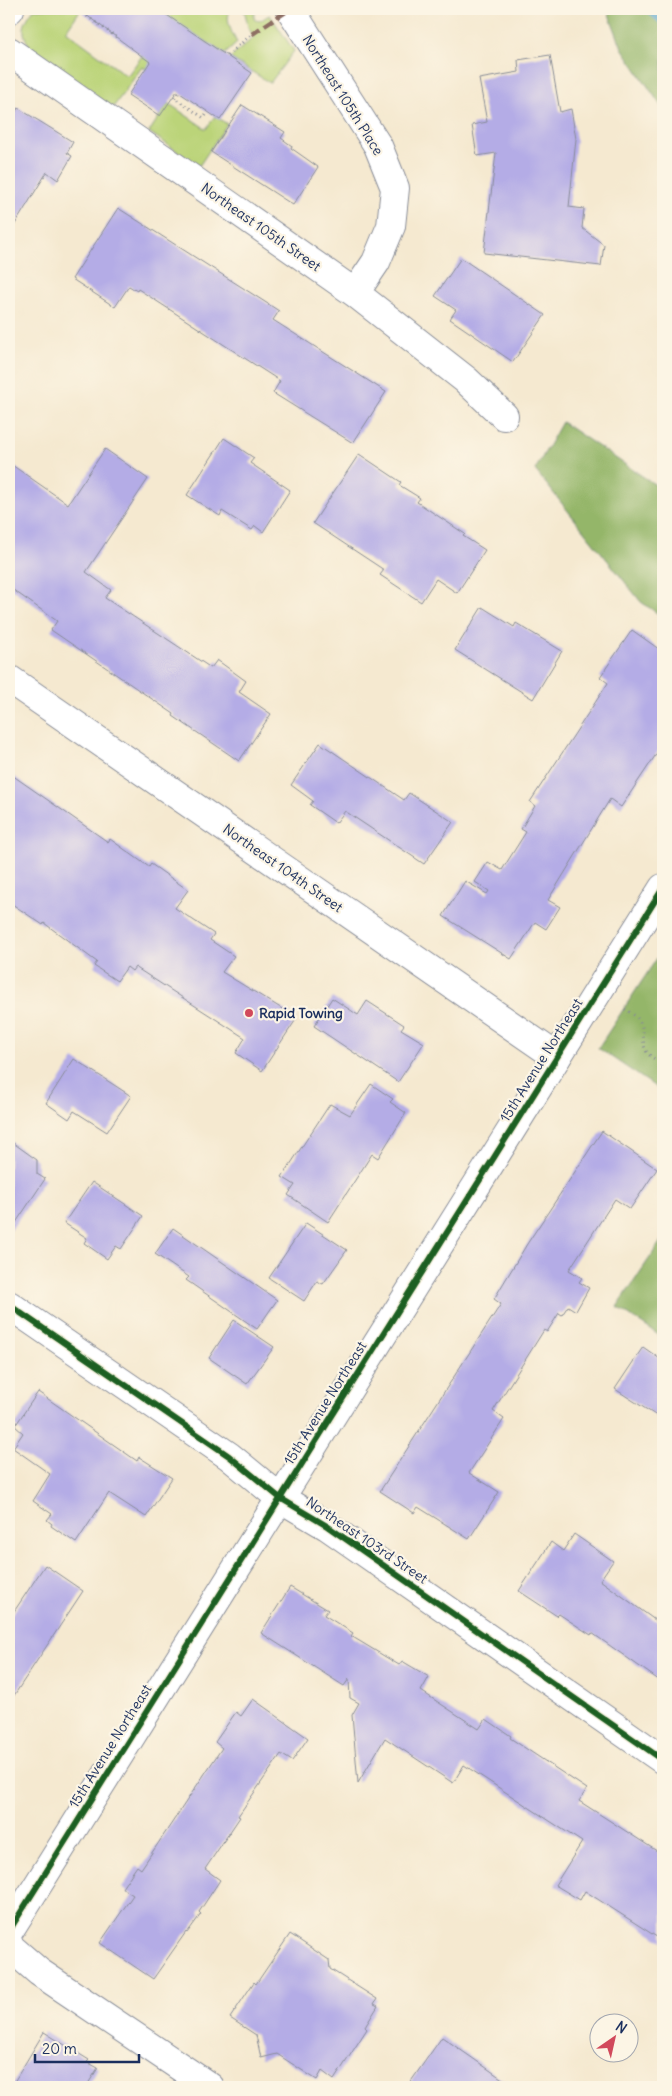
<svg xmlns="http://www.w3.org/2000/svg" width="672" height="2096" font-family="Delius,sans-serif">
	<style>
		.green { fill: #bbd479; stroke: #6b826c }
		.forest { fill: #94b669; stroke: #587264 }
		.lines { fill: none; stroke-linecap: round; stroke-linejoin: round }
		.stream { stroke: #55a3ce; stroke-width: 10 }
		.building { fill: #b4ace6 }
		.street-casing { stroke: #888c97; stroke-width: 30 }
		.secondary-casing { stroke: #888c97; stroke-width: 30 }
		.path { stroke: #888c97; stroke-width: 3; stroke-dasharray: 1 4; stroke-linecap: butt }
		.street { stroke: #fff; stroke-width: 28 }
		.secondary { stroke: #fff; stroke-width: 28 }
		.quiet { stroke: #8d6e63; stroke-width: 5; stroke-dasharray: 10 5; stroke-linecap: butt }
		.cycleway-casing { stroke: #fcf5e5; stroke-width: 9 }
		.cycleway { stroke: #1b5e20; stroke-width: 6 }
		.poi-dot { fill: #d1495b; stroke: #fcf5e5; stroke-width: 2 }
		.labels { text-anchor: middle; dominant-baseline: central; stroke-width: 4.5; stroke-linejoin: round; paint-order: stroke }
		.street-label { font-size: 14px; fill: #1b2f5e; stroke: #fcf5e5 }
		.poi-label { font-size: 14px; font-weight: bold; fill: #1b2f5e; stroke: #fcf5e5; text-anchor: start }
	</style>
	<rect width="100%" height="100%" fill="#fcf5e5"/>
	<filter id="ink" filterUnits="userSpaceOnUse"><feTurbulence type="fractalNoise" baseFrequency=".02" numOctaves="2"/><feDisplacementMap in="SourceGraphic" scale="10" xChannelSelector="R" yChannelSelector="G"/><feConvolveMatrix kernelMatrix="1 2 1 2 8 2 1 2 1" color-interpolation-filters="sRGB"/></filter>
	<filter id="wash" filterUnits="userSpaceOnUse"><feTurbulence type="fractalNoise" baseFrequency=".0096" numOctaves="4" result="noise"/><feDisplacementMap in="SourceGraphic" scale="20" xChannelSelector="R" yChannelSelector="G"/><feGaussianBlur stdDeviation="1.12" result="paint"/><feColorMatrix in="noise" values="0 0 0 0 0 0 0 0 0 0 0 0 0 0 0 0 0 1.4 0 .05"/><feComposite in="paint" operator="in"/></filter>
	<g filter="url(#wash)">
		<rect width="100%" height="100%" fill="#f5e9d0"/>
		<path class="green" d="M 34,9 L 81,9 L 66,31 L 127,76 L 142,56 L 139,54 L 172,9 L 231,9 C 224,20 232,32 237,43 L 225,54 L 184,27 L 146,69 L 142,67 L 112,109 L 34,53 C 21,34 20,27 34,9 Z
			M 241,9 L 258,9 L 254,15 L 254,19 C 261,24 263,17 270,15 L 294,51 L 270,83 L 230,58 L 254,37 L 248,27 L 245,13 Z
			M 168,103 L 206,129 L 215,116 L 227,124 L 199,166 L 149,132 Z"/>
		<path class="forest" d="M 607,9 L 663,9 L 663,109 L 622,48 Z
			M 562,422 L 663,490 L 663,617 L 641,602 L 535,470 Z
			M 663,949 L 663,1092 L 598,1048 Z
			M 663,1238 L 663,1338 L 617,1307 Z"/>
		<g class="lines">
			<path class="stream" d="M 650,9 L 663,20"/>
		</g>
		<g id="blocks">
			<path class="building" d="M 78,9 L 158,9 L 252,73 L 220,120 L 177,91 L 160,116 L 128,95 L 150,62 Z
				M 550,55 L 560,112 L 571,109 L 576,139 L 569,207 L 584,209 L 582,228 L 604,245 L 601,266 L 484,253 L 496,153 L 477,156 L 472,125 L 487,122 L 479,79 L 519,72 L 518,60 Z
				M 242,105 L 285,132 L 281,138 L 292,146 L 291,148 L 318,167 L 293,205 L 211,152 Z
				M 18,108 L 73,142 L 67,153 L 72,156 L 58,180 L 47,172 L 9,234 L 9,123 Z
				M 118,208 L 279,311 L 273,320 L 386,392 L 353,443 L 273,393 L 280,381 L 138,289 L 137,291 L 129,286 L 115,307 L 72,279 Z
				M 461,258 L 545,315 L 513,362 L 450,319 L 456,310 L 435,296 Z
				M 224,438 L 254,458 L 250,463 L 290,490 L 263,532 L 255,526 L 252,530 L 222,511 L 220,516 L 187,495 Z
				M 105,449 L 148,479 L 86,572 L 111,590 L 105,598 L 211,668 L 217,660 L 246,681 L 239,692 L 271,714 L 239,761 L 173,716 L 174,714 L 51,630 L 57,621 L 9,587 L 9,463 L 68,504 Z
				M 359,454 L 401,482 L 399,485 L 420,498 L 417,502 L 465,534 L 463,536 L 485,550 L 457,593 L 436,579 L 421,602 L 380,575 L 384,570 L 313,523 Z
				M 482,607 L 514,627 L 516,623 L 562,651 L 533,699 L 455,650 Z
				M 632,630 L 663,652 L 663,744 L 621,807 L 610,799 L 548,900 L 560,907 L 546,929 L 535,922 L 511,959 L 443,916 L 465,881 L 487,894 L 489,891 L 475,882 L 488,862 L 502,870 L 526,832 L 521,829 L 535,806 L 530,802 L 608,683 L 600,677 Z
				M 320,743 L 404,800 L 409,793 L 453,822 L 424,864 L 345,811 L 336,823 L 310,805 L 313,801 L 291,785 Z
				M 9,773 L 108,842 L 110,839 L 149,867 L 151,864 L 188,890 L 175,908 L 214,934 L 210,940 L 234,956 L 222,972 L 297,1018 L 262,1071 L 236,1053 L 245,1038 L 135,967 L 132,971 L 127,967 L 117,981 L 94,966 L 97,962 L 44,923 L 43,925 L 9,902 Z
				M 332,998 L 358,1015 L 367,1001 L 404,1025 L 401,1029 L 424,1043 L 398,1082 L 314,1026 Z
				M 74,1059 L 131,1096 L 107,1132 L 74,1111 L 69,1119 L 46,1103 Z
				M 371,1084 L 393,1099 L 390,1102 L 406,1113 L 378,1158 L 372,1154 L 328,1222 L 288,1195 L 295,1185 L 282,1177 L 330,1104 L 350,1115 Z
				M 602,1131 L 657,1169 L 630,1209 L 615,1199 L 569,1270 L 582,1278 L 579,1282 L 589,1288 L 576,1311 L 568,1306 L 562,1315 L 559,1313 L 547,1332 L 544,1330 L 493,1411 L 504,1419 L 469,1473 L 499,1492 L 469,1539 L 418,1507 L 414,1513 L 380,1491 L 501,1304 L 494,1299 L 527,1244 Z
				M 9,1140 L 37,1160 L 37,1174 L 45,1179 L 9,1233 Z
				M 92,1182 L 143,1216 L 121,1249 L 116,1246 L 107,1259 L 84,1243 L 87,1238 L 64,1223 Z
				M 306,1223 L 347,1250 L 323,1284 L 317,1281 L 304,1301 L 269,1278 Z
				M 173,1228 L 277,1300 L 257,1329 L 186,1280 L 189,1277 L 155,1254 Z
				M 234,1320 L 274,1347 L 247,1384 L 209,1358 Z
				M 643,1347 L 663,1361 L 663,1420 L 615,1389 Z
				M 38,1392 L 137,1461 L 139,1457 L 172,1478 L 146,1517 L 109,1493 L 76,1543 L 51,1526 L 52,1524 L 47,1520 L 52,1514 L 33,1501 L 50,1474 L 13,1448 L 23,1433 L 15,1426 Z
				M 574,1534 L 613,1561 L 600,1580 L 663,1626 L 663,1683 L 592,1633 L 591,1635 L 559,1614 L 557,1616 L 519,1591 L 551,1542 L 563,1551 Z
				M 45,1565 L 83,1591 L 9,1703 L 9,1619 Z
				M 290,1587 L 328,1610 L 324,1615 L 353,1633 L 351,1636 L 399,1665 L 402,1661 L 429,1677 L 421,1691 L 479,1729 L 486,1719 L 511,1736 L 510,1738 L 587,1789 L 579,1801 L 663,1855 L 663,1941 L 585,1891 L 580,1900 L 555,1885 L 582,1842 L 464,1765 L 453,1783 L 385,1738 L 358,1783 L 352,1715 L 359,1703 L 350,1698 L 349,1679 L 344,1686 L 261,1633 Z
				M 253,1699 L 308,1738 L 292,1761 L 281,1754 L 238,1816 L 240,1817 L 205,1869 L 220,1880 L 199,1912 L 201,1914 L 187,1933 L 186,1932 L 153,1979 L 100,1943 L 133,1895 L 122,1888 L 137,1866 L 141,1869 L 222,1748 L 215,1742 L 236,1712 L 241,1716 Z
				M 290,1934 L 329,1960 L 330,1969 L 377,1999 L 374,2004 L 378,2006 L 365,2027 L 367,2029 L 334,2080 L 322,2071 L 317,2080 L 277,2054 L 261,2058 L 256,2035 L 230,2018 L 254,1982 L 256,1984 Z
				M 44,2032 L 89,2060 L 87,2062 L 98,2068 L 86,2087 L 11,2087 Z
				M 442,2037 L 514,2087 L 407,2087 Z"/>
		</g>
	</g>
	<g filter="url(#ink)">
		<use href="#blocks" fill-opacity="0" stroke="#888c97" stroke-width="1"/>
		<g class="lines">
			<defs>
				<path id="street" d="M 290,9 L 378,146 L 395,188 L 391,226 L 376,262 L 355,293
					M 9,10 L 10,9
					M 9,51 L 355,293 L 466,380 L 504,416
					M 9,679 L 557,1057
					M 9,1305 L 229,1456 L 280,1498 L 327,1526 L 663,1760
					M 9,1946 L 39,1972 L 210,2087"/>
				<path id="secondary" d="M 9,1931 L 663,888"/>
			</defs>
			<use href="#street" class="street-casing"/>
			<use href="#secondary" class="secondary-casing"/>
			<path class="path" d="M 88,9 L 84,14 L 119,39
				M 227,56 L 252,34
				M 173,97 L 204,118 L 208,112
				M 175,98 L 179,92
				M 625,1009 C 629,1012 635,1015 638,1019 C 651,1038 632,1050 663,1063"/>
			<use href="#street" class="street"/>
			<use href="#secondary" class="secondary"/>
			<path class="quiet" d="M 252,34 L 290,9"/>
			<defs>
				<path id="cycleway" d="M 9,1305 L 229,1456 L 280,1498 L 327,1526 L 663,1760
					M 9,1931 L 663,888"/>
			</defs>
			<use href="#cycleway" class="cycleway-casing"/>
			<use href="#cycleway" class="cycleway"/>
		</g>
	</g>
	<circle class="poi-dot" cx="249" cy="1013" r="5"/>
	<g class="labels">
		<g class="street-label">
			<text transform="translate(343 95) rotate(58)">Northeast 105th Place</text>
			<text transform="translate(261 227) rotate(35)">Northeast 105th Street</text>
			<text transform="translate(283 868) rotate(35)">Northeast 104th Street</text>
			<text transform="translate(541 1060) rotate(-58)">15th Avenue Northeast</text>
			<text transform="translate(325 1403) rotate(-58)">15th Avenue Northeast</text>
			<text transform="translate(367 1540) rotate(34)">Northeast 103rd Street</text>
			<text transform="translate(110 1746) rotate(-58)">15th Avenue Northeast</text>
		</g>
		<g class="poi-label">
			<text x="259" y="1013">Rapid Towing</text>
		</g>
	</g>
	<rect width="672" height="2096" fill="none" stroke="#fcf5e5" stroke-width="30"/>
	<g transform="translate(614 2038) rotate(34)"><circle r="24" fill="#fcf5e5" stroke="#a2a6af"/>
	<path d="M0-4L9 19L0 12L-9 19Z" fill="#d1495b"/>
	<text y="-8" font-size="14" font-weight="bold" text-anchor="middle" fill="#1b2f5e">N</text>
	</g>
	<path d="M35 2054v8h104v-8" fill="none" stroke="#1b2f5e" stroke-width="2.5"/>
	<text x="42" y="2054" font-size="15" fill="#1b2f5e" stroke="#fcf5e5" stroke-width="4" paint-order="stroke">20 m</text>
</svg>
